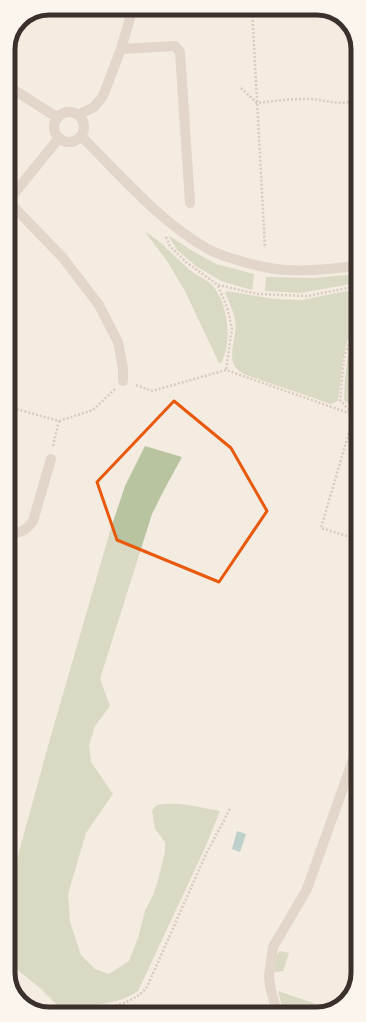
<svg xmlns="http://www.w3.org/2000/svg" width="366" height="1022" font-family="'Varela Round',sans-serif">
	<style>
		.green { fill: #b8c4a0 }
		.water { fill: #7fb0b2 }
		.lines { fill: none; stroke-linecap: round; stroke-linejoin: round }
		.path { stroke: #b9a596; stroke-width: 2.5; stroke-dasharray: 2 2; stroke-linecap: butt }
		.minor { stroke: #cdbbac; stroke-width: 10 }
		.marked { fill: none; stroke: #e8590c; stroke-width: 3; stroke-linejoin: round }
		.rim { fill: none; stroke: #3b302b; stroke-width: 5 }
	</style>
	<rect width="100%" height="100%" fill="#f4ebe1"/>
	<path class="green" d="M 145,232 C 160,240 170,252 182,263 C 186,267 190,270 194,273 C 200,277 207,280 212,285 C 228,303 233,342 221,363 L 219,363 L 185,291 L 167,261 Z
		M 168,235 L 191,250 L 216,264 L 254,274 L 252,290 L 221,281 L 196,266 L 177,250 Z
		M 357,274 L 357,283 L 300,293 L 265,291 L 266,277 L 312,278 Z
		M 357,289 L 357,315 L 346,345 L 343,359 L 338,401 L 331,404 L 246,375 C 220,363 239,340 235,319 C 233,311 229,301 225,293 L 227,291 L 274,299 L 301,300 Z
		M 357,331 L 357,412 L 344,400 L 345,379 L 348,355 Z
		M 145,446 L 182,457 L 164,490 L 152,514 L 100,679 L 110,706 L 95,726 L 89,745 L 91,762 L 113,794 L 86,833 L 68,894 L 70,922 L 81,955 L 95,969 L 109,974 L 129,961 L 138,938 L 145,911 L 153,895 L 158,880 L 165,852 L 165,842 L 155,829 L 152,810 L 157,805 C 180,801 198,807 220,811 L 204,850 L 138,991 C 123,1001 110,1003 93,1005 L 90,1014 L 59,1014 L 58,1006 L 40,988 L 9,963 L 9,888 L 50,739 L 111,528 L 125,486 Z
		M 280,951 L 289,953 L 283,971 L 275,972 L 276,956 Z
		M 278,991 L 328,1008 L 320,1013 L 287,1013 L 282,1006 Z"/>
	<path class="water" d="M 237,831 L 246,834 L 240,852 L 232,849 Z"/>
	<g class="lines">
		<path class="path" d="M 252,8 L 265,248
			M 241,88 L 257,103 C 273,101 289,99 304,99 C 324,98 335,107 357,100
			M 166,237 L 170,246 L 186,262 L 218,285 L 258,294 L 308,296 L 357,286
			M 218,286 L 227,307 L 232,328 L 226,370
			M 357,322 L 344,357 L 340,400 L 354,415 L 321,528 L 357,539
			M 136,385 L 152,391 L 226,370 L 357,416
			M 9,407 L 59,421 L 93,410 L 115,389
			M 53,446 L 59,421
			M 356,704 L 358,700
			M 324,1004 L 328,1006 L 351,995
			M 99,1014 L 101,1009 C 117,1006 136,1001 147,987 L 206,854 L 231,807"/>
		<path class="minor" d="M 121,49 L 175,46 L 180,52 L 190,203
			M 8,86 L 58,118
			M54 127a15 15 0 1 1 30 0a15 15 0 1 1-30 0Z
			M 78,115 L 94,107 L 103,96 L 121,49 L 133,8
			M 81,136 C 120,175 160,222 208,249 C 221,256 237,260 251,264 C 263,267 275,270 287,270 C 311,272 334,268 357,266
			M 8,201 L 63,258 L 99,305 L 118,342 L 123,368 L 123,381
			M 8,201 L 59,138
			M 9,533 C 19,534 27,530 33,521 L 51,459
			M 277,1013 L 270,986 L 269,976 L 273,947 L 307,889 L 358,746"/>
	</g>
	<path d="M0 0H366V1022H0ZM 174,401 L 231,448 L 267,511 L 219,582 L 117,540 L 97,482 Z" fill="#f4ebe1" fill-opacity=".55" fill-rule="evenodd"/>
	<path class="marked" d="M 174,401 L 231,448 L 267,511 L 219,582 L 117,540 L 97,482 Z"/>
	<path d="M0 0H366V1022H0ZM49 15H317A34 34 0 0 1 351 49V973A34 34 0 0 1 317 1007H49A34 34 0 0 1 15 973V49A34 34 0 0 1 49 15Z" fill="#fbf5ee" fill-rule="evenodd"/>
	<path class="rim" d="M49 15H317A34 34 0 0 1 351 49V973A34 34 0 0 1 317 1007H49A34 34 0 0 1 15 973V49A34 34 0 0 1 49 15Z"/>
</svg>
